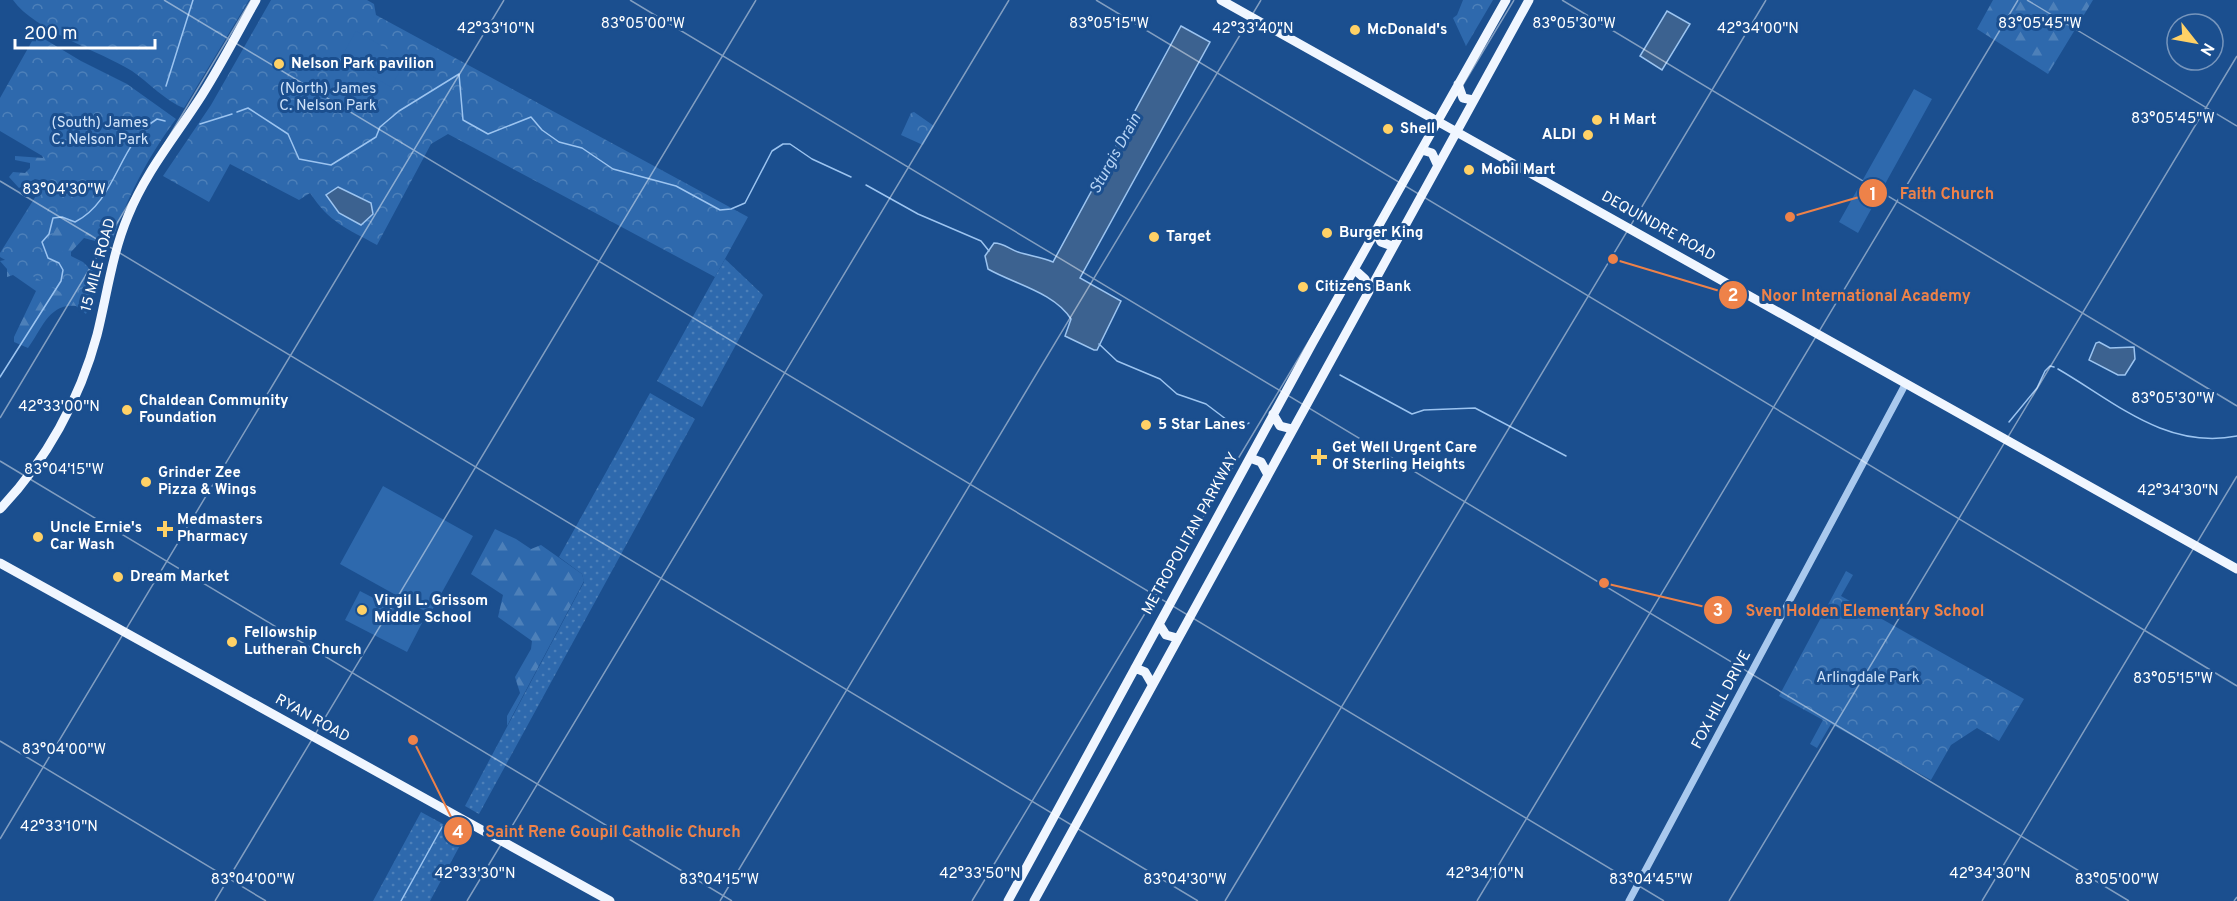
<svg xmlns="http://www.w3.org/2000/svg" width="2237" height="901" font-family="Overpass,sans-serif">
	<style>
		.grass { fill: url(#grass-dots) }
		.forest { fill: url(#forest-firs) }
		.park { fill: url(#park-crowns) }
		.pitch { fill: #2e69ad }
		.water { fill: #3c6290; stroke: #9cc4f0; stroke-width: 1.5 }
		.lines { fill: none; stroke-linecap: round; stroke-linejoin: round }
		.stream { stroke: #9cc4f0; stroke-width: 1.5 }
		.minor { stroke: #a9c9ee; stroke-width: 7 }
		.major { stroke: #f0f6ff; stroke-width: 9 }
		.ticks { fill: none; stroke: #fff; stroke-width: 1.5; stroke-opacity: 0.45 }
		.poi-dot { fill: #ffd166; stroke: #1b4f8f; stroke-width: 2 }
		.labels { text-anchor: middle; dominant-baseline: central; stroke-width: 6; stroke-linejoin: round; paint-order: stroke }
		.poi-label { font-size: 15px; font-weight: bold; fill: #fff; stroke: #1b4f8f; text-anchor: start }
		.park-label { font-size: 15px; fill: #cfe3fa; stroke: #1b4f8f }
		.street-label { font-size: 15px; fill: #fff; stroke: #1b4f8f }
		.water-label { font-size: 16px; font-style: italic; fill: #b5d3f5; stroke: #1b4f8f }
		.ticks-label { font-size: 15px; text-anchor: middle; fill: #fff; stroke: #1b4f8f; stroke-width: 6; stroke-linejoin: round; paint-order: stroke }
		.leader { fill: none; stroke: #ee8249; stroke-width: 2 }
		.callout-dot { fill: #ee8249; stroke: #1b4f8f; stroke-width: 2 }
		.mark-label { font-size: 18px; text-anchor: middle; font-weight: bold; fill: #fff }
		.callout-label { font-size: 16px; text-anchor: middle; font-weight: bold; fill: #ee8249; stroke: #1b4f8f; stroke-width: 6; stroke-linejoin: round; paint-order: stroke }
	</style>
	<defs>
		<pattern id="grass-dots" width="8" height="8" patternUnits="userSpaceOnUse" patternTransform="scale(1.5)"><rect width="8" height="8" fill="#2e69ad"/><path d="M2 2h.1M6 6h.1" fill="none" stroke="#4d80b9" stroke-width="1.8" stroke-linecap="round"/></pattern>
		<pattern id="forest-firs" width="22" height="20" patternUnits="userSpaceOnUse" patternTransform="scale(1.5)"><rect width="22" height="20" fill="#2e69ad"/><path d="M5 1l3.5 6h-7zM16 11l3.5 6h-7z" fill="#4d80b9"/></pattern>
		<pattern id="park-crowns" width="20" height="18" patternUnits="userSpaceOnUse" patternTransform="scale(1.5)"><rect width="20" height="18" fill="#2e69ad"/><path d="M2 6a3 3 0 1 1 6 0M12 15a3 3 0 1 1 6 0" fill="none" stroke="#4d80b9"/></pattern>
	</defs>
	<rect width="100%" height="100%" fill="#1b4f8f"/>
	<path class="grass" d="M 725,259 L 763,295 L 702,407 L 657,381 Z
		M 650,393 L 695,419 L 479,814 L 465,806 L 584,582 L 582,574 L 559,557 Z
		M 421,812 L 465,836 L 430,901 L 373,901 Z"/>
	<path class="forest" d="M 1993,0 L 2093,0 L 2048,74 L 1977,29 Z
		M 29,109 L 98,237 L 95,241 L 84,238 L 71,252 L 71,256 L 83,262 L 99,278 L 86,314 L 76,306 C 49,303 42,329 28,348 L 14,342 L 14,337 L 36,291 L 13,275 L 7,277 L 7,269 L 0,261 L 9,259 L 45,186 L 43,181 L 35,179 L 19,188 L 9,177 L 13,172 L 25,173 L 30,168 L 30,163 L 15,160 L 15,156 L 43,158 Z
		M 495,529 L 516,539 L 531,549 L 541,545 L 582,574 L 584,581 L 507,726 L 507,716 L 520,693 L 515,677 L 531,649 L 532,641 L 498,617 L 503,595 L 471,574 Z"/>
	<path class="park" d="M 13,0 L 249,0 L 184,108 C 167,102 148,82 132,71 C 100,51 35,31 13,0 Z
		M 271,0 L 367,0 L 374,4 L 376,15 L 748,217 L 715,277 L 448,134 L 431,144 L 377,245 C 346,228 330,223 310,193 L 299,200 L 230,164 L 209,202 L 163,176 L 211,105 Z
		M 1463,0 L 1493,0 L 1466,46 L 1453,18 L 1457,15 Z
		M 36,34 L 81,61 L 127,84 L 176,119 C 145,161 128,197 110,246 L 62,217 L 48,243 L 98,274 L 89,309 L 0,257 L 0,253 L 56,164 L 0,131 L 0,98 Z
		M 914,112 L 934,126 L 923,145 L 901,135 L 911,113 Z
		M 1846,571 L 1853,575 L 1841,596 L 2024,699 L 1999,741 L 1977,728 L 1951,745 L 1931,780 L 1831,724 L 1817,748 L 1810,744 L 1823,720 L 1779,696 Z"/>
	<path class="pitch" d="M 356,31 L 406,60 L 391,87 L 341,58 Z
		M 1914,89 L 1932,99 L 1858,233 L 1839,222 Z
		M 383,486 L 473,536 L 430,614 L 340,564 Z
		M 360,591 L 422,623 L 407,652 L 345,620 Z"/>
	<path class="water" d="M 1667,11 L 1690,24 L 1662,70 L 1640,56 Z
		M 1181,26 L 1210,42 L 1080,278 L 1121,301 L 1097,350 L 1094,350 L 1065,336 L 1071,319 C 1054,292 1014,284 988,269 L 985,256 L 994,243 C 1004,243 1009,249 1018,252 C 1030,256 1041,257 1053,262 Z
		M 338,187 L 371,203 L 373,214 L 361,225 L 339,213 L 326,195 Z
		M 2099,342 L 2110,348 L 2134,347 L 2135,359 L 2125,375 L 2118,375 L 2089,360 L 2096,343 Z"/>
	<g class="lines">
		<path class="stream" d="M 166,86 L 193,0
			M 237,112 L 248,108 L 288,134 L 299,159 L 331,165 L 376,137 L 380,127 L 399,111 L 459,74 L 463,120 L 488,134 L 531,117 L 542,130 L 559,142 L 582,148 L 613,169 L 676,186 L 720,210 L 731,209 L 745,203 L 772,151 L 783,144 L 790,144 L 812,159 L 851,177
			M 200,124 L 232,114
			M 866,185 L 918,214 L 981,241 L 989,251
			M 1099,344 L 1117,361 L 1160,379 L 1177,394 L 1206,404 L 1235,426 L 1240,427 L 1249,423
			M 2058,369 C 2115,402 2166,450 2237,436
			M 1340,375 L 1412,414 L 1424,410 L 1475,408 L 1566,456
			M 0,377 L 61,281 L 63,270 L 59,263 L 48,258 L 42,242 L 49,234 L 53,218 L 62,217 L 75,222 C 117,201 118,143 157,119 L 165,121
			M 2009,422 L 2037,388 L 2045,371 L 2050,366 L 2054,367
			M 401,901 L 442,827"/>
		<path class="minor" d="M 1629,901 L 1906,383"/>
		<path class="major" d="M 1221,0 L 2237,569
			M 1458,84 L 1463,98 L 1473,100
			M 1422,150 L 1432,153 L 1437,164
			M 1375,230 L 1381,242 L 1392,246
			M 1354,269 L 1365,279 L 1369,288
			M 1273,414 L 1280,426 L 1292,429
			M 1250,458 L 1261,462 L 1267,473
			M 0,509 C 46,461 80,399 97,335 C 107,295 112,254 128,216 C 146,171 176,136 202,95 C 221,65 238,32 256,0
			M 0,563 L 610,901
			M 1159,624 L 1166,635 L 1177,638
			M 1135,668 L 1145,672 L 1152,684
			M 1008,901 L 1313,342 L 1506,0
			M 1034,901 L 1529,0"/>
	</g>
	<path class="ticks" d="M 164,0 L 1664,901M 630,0 L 2129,901M 1096,0 L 2237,686M 1562,0 L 2237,406M 2027,0 L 2237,126M 0,181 L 1198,901M 0,418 L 251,0M 0,461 L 732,901M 0,741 L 266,901M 0,839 L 504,0M 215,901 L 756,0M 467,901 L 1009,0M 720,901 L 1261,0M 972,901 L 1514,0M 1225,901 L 1766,0M 1477,901 L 2018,0M 1729,901 L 2237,56M 1982,901 L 2237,476M 2234,901 L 2237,897"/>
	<g class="poi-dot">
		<circle cx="1355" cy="30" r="6"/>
		<circle cx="279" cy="64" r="6"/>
		<circle cx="1597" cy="120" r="6"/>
		<circle cx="1388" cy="129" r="6"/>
		<circle cx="1588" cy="135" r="6"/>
		<circle cx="1469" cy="170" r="6"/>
		<circle cx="1327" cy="233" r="6"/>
		<circle cx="1154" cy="237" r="6"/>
		<circle cx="1303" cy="287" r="6"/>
		<circle cx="127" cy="410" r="6"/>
		<circle cx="1146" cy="425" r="6"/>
		<path d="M1316 448h6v6h6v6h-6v6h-6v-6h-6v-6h6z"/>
		<circle cx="146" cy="482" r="6"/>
		<path d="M162 520h6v6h6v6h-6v6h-6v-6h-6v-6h6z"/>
		<circle cx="38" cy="537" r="6"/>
		<circle cx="118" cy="577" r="6"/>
		<circle cx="362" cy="610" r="6"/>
		<circle cx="232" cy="642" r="6"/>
	</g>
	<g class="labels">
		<g class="poi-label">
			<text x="1367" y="30">McDonald's</text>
			<text x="291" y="64">Nelson Park pavilion</text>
			<text x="1609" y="120">H Mart</text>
			<text x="1400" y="129">Shell</text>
			<text x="1576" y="135" text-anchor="end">ALDI</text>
			<text x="1481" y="170">Mobil Mart</text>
			<text x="1339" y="233">Burger King</text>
			<text x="1166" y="237">Target</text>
			<text x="1315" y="287">Citizens Bank</text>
			<text x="139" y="401">Chaldean Community<tspan x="139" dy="17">Foundation</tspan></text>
			<text x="1158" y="425">5 Star Lanes</text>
			<text x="1332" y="448">Get Well Urgent Care<tspan x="1332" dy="17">Of Sterling Heights</tspan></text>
			<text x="158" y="473">Grinder Zee<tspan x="158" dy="17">Pizza &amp; Wings</tspan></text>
			<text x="177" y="520">Medmasters<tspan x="177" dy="17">Pharmacy</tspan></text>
			<text x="50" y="528">Uncle Ernie's<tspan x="50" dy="17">Car Wash</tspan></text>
			<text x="130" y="577">Dream Market</text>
			<text x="374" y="601">Virgil L. Grissom<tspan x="374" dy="17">Middle School</tspan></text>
			<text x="244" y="633">Fellowship<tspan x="244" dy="17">Lutheran Church</tspan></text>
		</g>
		<g class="park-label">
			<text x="328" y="89">(North) James<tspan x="328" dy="17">C. Nelson Park</tspan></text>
			<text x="100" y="123">(South) James<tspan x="100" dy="17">C. Nelson Park</tspan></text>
			<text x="1868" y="678">Arlingdale Park</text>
		</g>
		<g class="street-label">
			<text transform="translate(1658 227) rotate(29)">DEQUINDRE ROAD</text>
			<text transform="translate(99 265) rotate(-75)">15 MILE ROAD</text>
			<text transform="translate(1191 534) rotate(-61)">METROPOLITAN PARKWAY</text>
			<text transform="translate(1722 700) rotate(-62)">FOX HILL DRIVE</text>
			<text transform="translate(312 719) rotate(29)">RYAN ROAD</text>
		</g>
		<g class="water-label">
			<text transform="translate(1116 154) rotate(-61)">Sturgis Drain</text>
		</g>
	</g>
	<g class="ticks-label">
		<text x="643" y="28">83°05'00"W</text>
		<text x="1109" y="28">83°05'15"W</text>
		<text x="1574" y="28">83°05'30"W</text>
		<text x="2040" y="28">83°05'45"W</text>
		<text x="1253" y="33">42°33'40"N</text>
		<text x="1758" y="33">42°34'00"N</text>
		<text x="496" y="33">42°33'10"N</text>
		<text x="2173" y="123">83°05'45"W</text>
		<text x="64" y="194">83°04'30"W</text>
		<text x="2173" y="403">83°05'30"W</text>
		<text x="59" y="411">42°33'00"N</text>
		<text x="64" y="474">83°04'15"W</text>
		<text x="2178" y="495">42°34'30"N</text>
		<text x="2173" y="683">83°05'15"W</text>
		<text x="64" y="754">83°04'00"W</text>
		<text x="59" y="831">42°33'10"N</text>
		<text x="475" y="878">42°33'30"N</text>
		<text x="980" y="878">42°33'50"N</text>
		<text x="1485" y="878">42°34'10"N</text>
		<text x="1990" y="878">42°34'30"N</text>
		<text x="253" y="884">83°04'00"W</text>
		<text x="719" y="884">83°04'15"W</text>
		<text x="1185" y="884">83°04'30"W</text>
		<text x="1651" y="884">83°04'45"W</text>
		<text x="2117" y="884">83°05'00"W</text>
	</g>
	<path class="leader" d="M1790 217L1873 193M1613 259L1733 295M1604 583L1718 610M413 740L458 831"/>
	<g class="callout-dot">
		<circle cx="1790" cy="217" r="6"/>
		<circle cx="1613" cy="259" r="6"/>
		<circle cx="1604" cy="583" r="6"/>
		<circle cx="413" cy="740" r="6"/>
		<circle cx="1873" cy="193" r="15"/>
		<circle cx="1733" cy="295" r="15"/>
		<circle cx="1718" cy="610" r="15"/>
		<circle cx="458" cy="831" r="15"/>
	</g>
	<g class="mark-label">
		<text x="1873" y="200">1</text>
		<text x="1733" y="301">2</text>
		<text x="1718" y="616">3</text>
		<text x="458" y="838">4</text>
	</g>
	<g class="callout-label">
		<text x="1947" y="199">Faith Church</text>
		<text x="1866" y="301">Noor International Academy</text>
		<text x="1865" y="616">Sven Holden Elementary School</text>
		<text x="613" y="837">Saint Rene Goupil Catholic Church</text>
	</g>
	<g transform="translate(2195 42) rotate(121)"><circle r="28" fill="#1b4f8f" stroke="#7695bc" stroke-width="1.5"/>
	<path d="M0-4.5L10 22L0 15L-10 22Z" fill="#ffd166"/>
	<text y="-9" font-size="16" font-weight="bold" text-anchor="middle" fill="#ffffff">N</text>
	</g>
	<path d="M15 39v9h140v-9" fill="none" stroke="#ffffff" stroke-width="3"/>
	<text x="24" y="39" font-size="18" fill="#ffffff" stroke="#1b4f8f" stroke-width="4.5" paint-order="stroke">200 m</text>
</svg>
